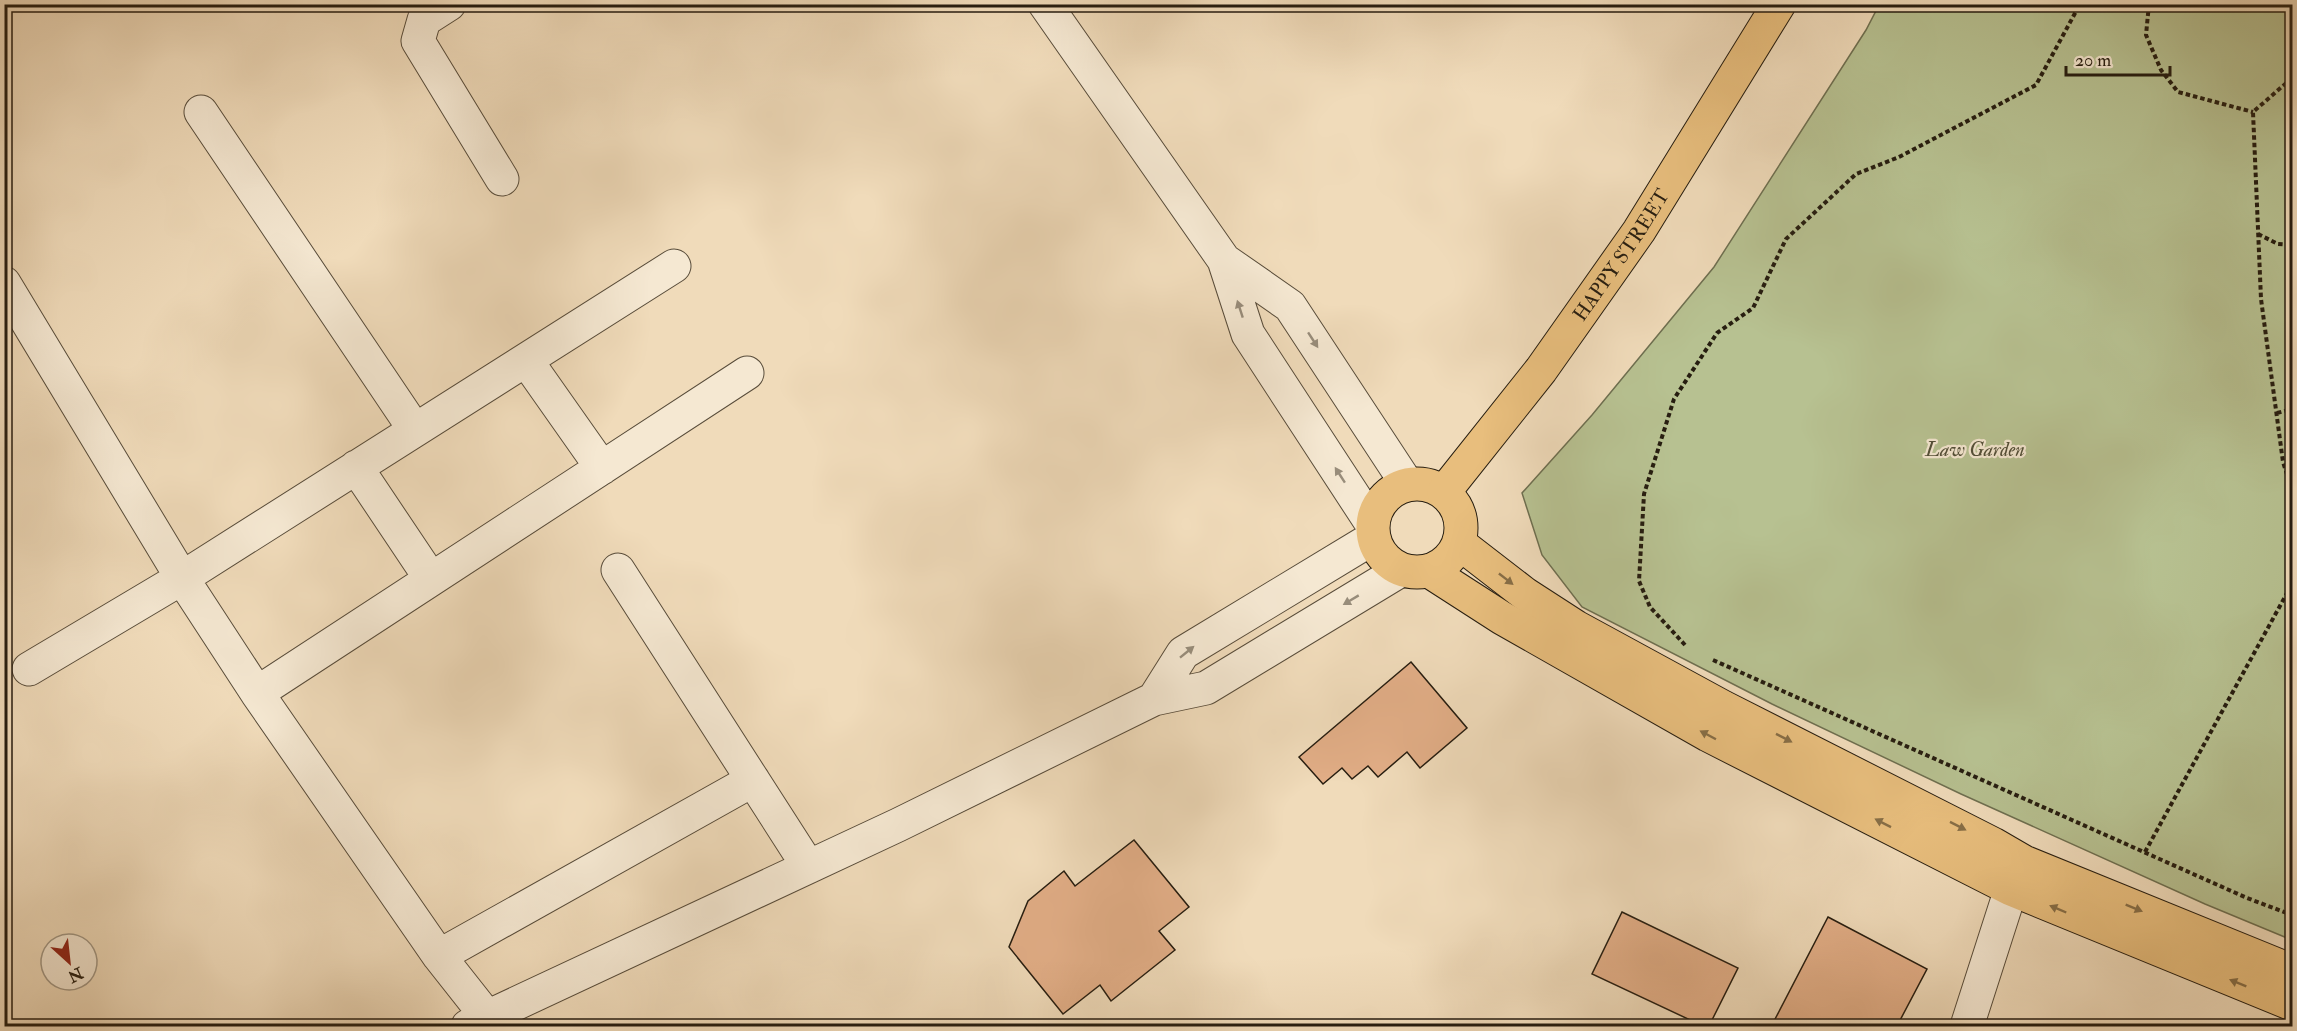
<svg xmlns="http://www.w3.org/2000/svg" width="2297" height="1031" font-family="'IM FELL Double Pica',serif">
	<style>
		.green { fill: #b7c191; stroke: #6e6f50; stroke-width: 1.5 }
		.building { fill: #e2ae87; stroke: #261d10; stroke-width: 1.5 }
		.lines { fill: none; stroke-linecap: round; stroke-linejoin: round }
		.minor-casing { stroke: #584c3a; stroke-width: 35 }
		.major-casing { stroke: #261d10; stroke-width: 35 }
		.path { stroke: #261d10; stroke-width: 4; stroke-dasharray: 4.5 3; stroke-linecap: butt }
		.minor { stroke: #f5e8d2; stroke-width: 33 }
		.major { stroke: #e8be7d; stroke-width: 33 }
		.oneway { fill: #988d7b }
		.oneway2 { fill: #876e46 }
		.labels { text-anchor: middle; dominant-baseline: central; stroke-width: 4.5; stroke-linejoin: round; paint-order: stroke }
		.street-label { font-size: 20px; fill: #261d10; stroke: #f5e8d2 }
		.park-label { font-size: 20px; font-style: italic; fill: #524e37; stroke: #f5e8d2 }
	</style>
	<rect width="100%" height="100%" fill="#f0dbba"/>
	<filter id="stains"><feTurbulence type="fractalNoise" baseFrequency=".00333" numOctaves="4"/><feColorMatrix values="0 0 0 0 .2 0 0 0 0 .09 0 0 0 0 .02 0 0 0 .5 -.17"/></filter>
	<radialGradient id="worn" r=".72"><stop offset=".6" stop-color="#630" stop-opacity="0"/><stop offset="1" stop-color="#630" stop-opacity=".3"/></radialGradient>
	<path class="green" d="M 1879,5 L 2292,5 L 2292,940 L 2205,904 L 1961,794 L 1772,704 L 1582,607 L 1542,555 L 1522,493 L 1592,415 L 1714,267 L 1866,30 Z"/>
	<path class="building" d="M 1411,662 L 1467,728 L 1420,768 L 1407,752 L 1378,777 L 1368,766 L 1352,779 L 1342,768 L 1323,784 L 1299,757 Z
		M 1134,840 L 1189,907 L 1159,931 L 1175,950 L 1111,1001 L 1100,985 L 1063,1014 L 1009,947 L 1028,901 L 1064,871 L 1075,886 Z
		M 1622,912 L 1738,968 L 1709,1026 L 1703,1026 L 1592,974 Z
		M 1828,917 L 1927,969 L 1897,1026 L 1780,1026 L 1773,1023 Z"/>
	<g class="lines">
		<defs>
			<path id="minor" d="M 449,4 L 424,20 L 418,41 L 502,179
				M 1045,4 L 1224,260 L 1248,334 L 1372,524
				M 201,112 L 415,430
				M 1224,260 L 1290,306 L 1407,484
				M 4,283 L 182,578 L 257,693 L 439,956 L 488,1018 L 501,1026
				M 526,360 L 602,468
				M 356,467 L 431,579
				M 618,570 L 808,866
				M 29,669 L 182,578 L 674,266
				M 257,693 L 747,373
				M 1154,699 L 1183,653 L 1373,538
				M 439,956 L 753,780
				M 468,1026 L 898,825 L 1154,699 L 1206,688 L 1401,570
				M 1967,1026 L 2011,889 L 2023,864"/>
			<g id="major">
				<circle cx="1417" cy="528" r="44"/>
				<path id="s1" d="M 1444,492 L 1541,370 L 1639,231 L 1779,4"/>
				<path d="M 1459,543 L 1525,594 L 1576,627 L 1723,707 L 1993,844 L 2024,862 L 2292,971"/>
				<path d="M 1429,571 L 1502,618 L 1708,735 L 2011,889 L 2292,1004"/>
			</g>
		</defs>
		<use href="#minor" class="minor-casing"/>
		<use href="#major" class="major-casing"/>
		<path class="path" d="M 2149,4 L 2146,35 L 2161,70 L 2178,92 L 2253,112
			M 2292,78 L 2253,112 L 2261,299 L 2283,462 L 2292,490
			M 2258,234 L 2278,244 L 2292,245
			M 2277,413 L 2292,409
			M 1685,645 L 1650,607 L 1639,581 L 1644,494 L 1674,399 L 1717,333 L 1753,308 L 1786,239 L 1856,174 L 1899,157 L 2036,85 L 2080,4
			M 1713,660 L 2247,898 L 2292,915
			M 2145,852 L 2292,584"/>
		<use href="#minor" class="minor"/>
		<use href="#major" class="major"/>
	</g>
	<defs><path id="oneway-solid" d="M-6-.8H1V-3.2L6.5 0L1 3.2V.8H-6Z" transform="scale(1.5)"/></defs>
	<g class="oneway">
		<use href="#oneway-solid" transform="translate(1240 309) rotate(-108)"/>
		<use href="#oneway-solid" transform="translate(1313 340) rotate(57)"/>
		<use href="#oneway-solid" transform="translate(1340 475) rotate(-123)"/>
		<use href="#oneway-solid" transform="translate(1351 600) rotate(149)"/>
		<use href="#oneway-solid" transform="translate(1187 652) rotate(-39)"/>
	</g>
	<g class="oneway2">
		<use href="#oneway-solid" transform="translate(1506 579) rotate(38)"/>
		<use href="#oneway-solid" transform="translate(1708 735) rotate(-152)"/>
		<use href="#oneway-solid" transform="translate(1784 738) rotate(27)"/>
		<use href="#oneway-solid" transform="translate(1883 823) rotate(-153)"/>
		<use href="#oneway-solid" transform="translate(1958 826) rotate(27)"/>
		<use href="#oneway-solid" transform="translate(2134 908) rotate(22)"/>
		<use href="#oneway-solid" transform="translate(2058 909) rotate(-157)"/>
		<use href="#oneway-solid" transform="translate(2238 983) rotate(-158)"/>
	</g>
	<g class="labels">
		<g class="street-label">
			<text stroke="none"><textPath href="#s1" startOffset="296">HAPPY STREET</textPath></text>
		</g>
		<g class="park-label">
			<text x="1975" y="449">Law Garden</text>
		</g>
	</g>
	<rect width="2297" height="1031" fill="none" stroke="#f0dbba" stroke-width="24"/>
	<rect x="6" y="6" width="2285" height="1019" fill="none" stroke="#261d10" stroke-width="3"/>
	<rect x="12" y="12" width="2273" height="1007" fill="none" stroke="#261d10" stroke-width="1.5"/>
	<g transform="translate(69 962) rotate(153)"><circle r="28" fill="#f5e8d2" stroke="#a29784" stroke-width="1.5"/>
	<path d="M0-4.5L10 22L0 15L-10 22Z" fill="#8f2418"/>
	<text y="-9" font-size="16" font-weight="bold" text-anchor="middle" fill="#261d10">N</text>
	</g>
	<path d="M2066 66v9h104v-9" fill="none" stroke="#261d10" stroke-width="3"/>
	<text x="2075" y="66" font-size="18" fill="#261d10" stroke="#f5e8d2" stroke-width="4.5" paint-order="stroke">20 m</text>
	<rect width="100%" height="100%" filter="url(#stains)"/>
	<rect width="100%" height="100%" fill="url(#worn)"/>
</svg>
